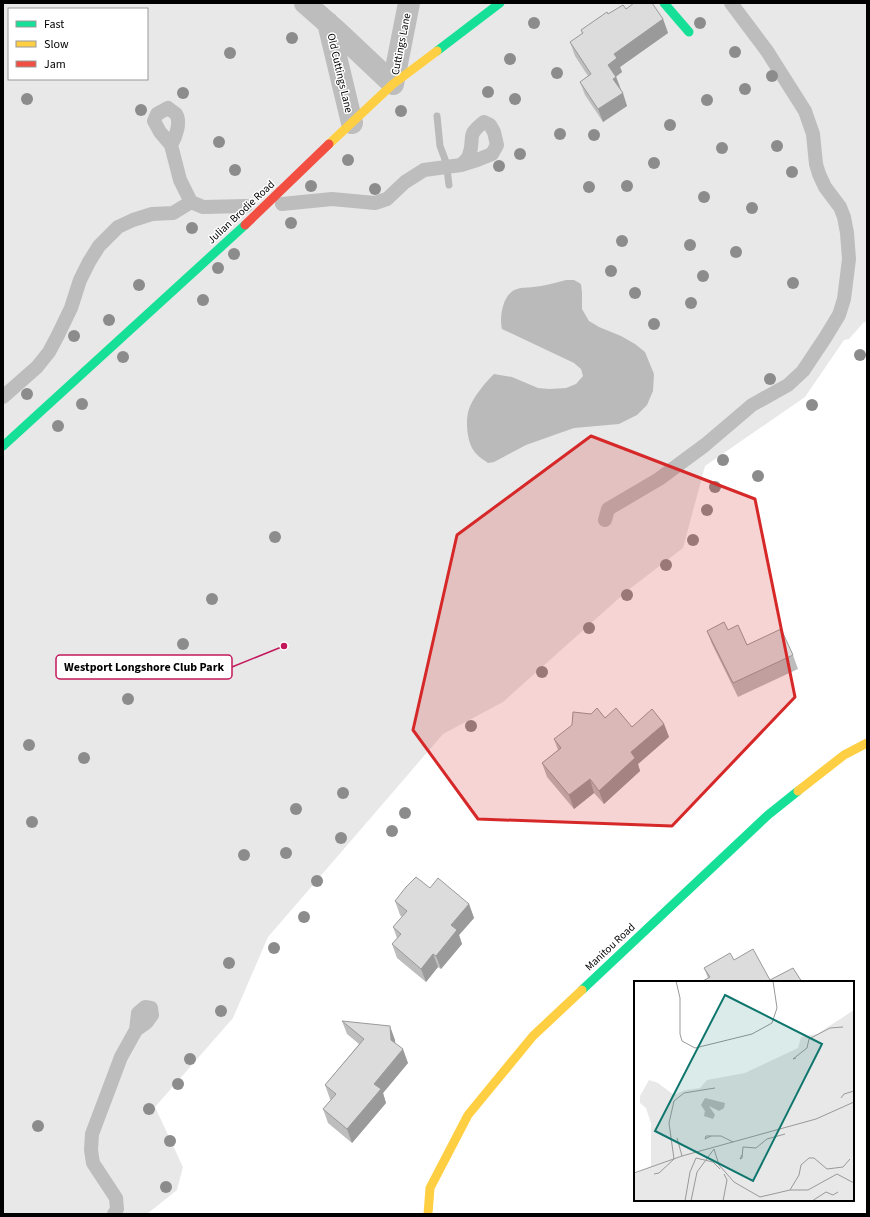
<svg xmlns="http://www.w3.org/2000/svg" width="870" height="1217" font-family="'Source Sans 3',sans-serif">
	<style>
		.green { fill: #e8e8e8; fill-rule: evenodd }
		.water { fill: #bababa }
		.lines { fill: none; stroke-linecap: round; stroke-linejoin: round }
		.stream { stroke: #bababa; stroke-width: 7 }
		.lane { stroke: #bdbdbd; stroke-width: 14 }
		.street { stroke: #bdbdbd; stroke-width: 22 }
		.fast { stroke: #16e098; stroke-width: 9 }
		.slow { stroke: #ffcf43; stroke-width: 9 }
		.jam { stroke: #f24e42; stroke-width: 9 }
		.tree { fill: #8c8c8c }
		.wall { fill: #bdbdbd }
		.shaded-wall { fill: #9a9a9a }
		.building { fill: #dcdcdc; stroke: #9a9a9a }
		.marked { fill: #d62828; fill-opacity: 0.2; stroke: #d62828; stroke-width: 3; stroke-linejoin: round }
		.labels { text-anchor: middle; dominant-baseline: central; stroke-width: 3; stroke-linejoin: round; paint-order: stroke }
		.street-label { font-size: 11px; fill: #000; stroke: #fff }
		.inset-road { fill: none; stroke: #999; stroke-width: 1 }
		.view { fill: #0f766e; fill-opacity: 0.15; stroke: #0f766e; stroke-width: 2 }
		.inset-edge { fill: none; stroke: #000; stroke-width: 2 }
		.leader { fill: none; stroke: #c2185b; stroke-width: 1.5 }
		.callout-dot { fill: #c2185b; stroke: #fff; stroke-width: 1.5 }
		.callout { fill: #fff; stroke: #c2185b; stroke-width: 1.5 }
		.callout-label { font-size: 12px; text-anchor: middle; font-weight: bold; fill: #000 }
	</style>
	<rect width="100%" height="100%" fill="#fff"/>
	<path class="green" d="M 3,3 L 867,3 L 867,323 L 864,322 L 849,339 L 844,340 L 805,397 L 705,466 L 683,548 L 627,591 L 503,702 L 443,734 L 268,937 L 233,1018 L 155,1107 L 183,1167 L 177,1190 L 147,1214 L 3,1214 ZM 9,9 L 147,9 L 147,79 L 9,79 Z"/>
	<path class="water" d="M 566,280 L 574,280 L 581,284 L 582,293 L 582,309 L 589,321 L 599,327 L 621,336 L 635,344 L 645,352 L 654,374 L 653,391 L 647,405 L 637,415 L 619,424 L 574,428 L 526,445 L 494,462 L 488,463 C 484,460 477,456 474,451 C 467,442 465,420 469,409 C 473,397 485,383 494,374 L 512,377 L 538,388 L 549,389 L 566,388 L 576,384 L 583,376 L 581,369 L 574,363 L 502,329 C 499,317 503,293 517,289 C 522,287 528,288 533,287 C 544,286 555,283 566,280 Z"/>
	<g class="lines">
		<path class="stream" d="M 437,116 L 440,146 L 446,162 L 449,185"/>
		<path class="lane" d="M 191,202 L 203,207 L 246,206
			M 282,204 L 332,199 L 375,203 L 387,199 L 405,182 L 424,170 L 461,165 L 477,160 L 492,154 L 497,145 L 494,132 L 490,125 L 484,122 C 464,137 476,138 469,155 C 468,159 464,162 461,165
			M 3,397 L 37,367 L 49,352 L 58,335 L 71,308 L 80,280 L 89,262 L 99,246 L 118,227 L 133,220 L 152,214 L 173,213 L 191,202 L 180,180 L 171,145 L 160,132 L 154,121 L 157,114 L 168,108 C 170,110 174,112 176,114 C 181,122 176,137 171,145
			M 605,520 L 608,509 L 659,479 L 705,445 L 752,405 L 788,385 L 803,371 L 825,338 L 839,315 L 844,299 L 849,259 L 847,233 L 844,217 L 840,207 L 825,187 L 819,174 L 816,164 L 813,134 L 805,111 L 767,51 L 731,3
			M 114,1214 L 117,1209 L 116,1198 L 93,1163 L 91,1150 L 92,1134 L 121,1057 L 136,1030 L 138,1013 L 145,1007 L 151,1008 L 152,1015 L 147,1022 L 136,1030"/>
		<path class="street" d="M 305,3 L 339,33 L 393,84
			M 328,23 L 352,123
			M 393,84 L 409,3"/>
		<path class="fast" d="M 664,3 L 689,32
			M 437,51 L 500,3
			M 3,446 L 245,225
			M 582,990 L 768,815 L 798,791"/>
		<path class="slow" d="M 329,144 L 393,84 L 437,51
			M 798,791 L 844,755 L 867,743
			M 428,1214 L 430,1188 L 468,1115 L 533,1036 L 582,990"/>
		<path class="jam" d="M 245,225 L 329,144"/>
	</g>
	<g class="tree">
		<circle cx="534" cy="23" r="6"/>
		<circle cx="700" cy="23" r="6"/>
		<circle cx="292" cy="38" r="6"/>
		<circle cx="735" cy="52" r="6"/>
		<circle cx="230" cy="53" r="6"/>
		<circle cx="510" cy="59" r="6"/>
		<circle cx="557" cy="73" r="6"/>
		<circle cx="772" cy="76" r="6"/>
		<circle cx="745" cy="89" r="6"/>
		<circle cx="488" cy="92" r="6"/>
		<circle cx="183" cy="93" r="6"/>
		<circle cx="27" cy="99" r="6"/>
		<circle cx="515" cy="99" r="6"/>
		<circle cx="707" cy="100" r="6"/>
		<circle cx="141" cy="110" r="6"/>
		<circle cx="401" cy="111" r="6"/>
		<circle cx="670" cy="125" r="6"/>
		<circle cx="560" cy="134" r="6"/>
		<circle cx="594" cy="135" r="6"/>
		<circle cx="219" cy="142" r="6"/>
		<circle cx="777" cy="146" r="6"/>
		<circle cx="722" cy="148" r="6"/>
		<circle cx="520" cy="154" r="6"/>
		<circle cx="348" cy="160" r="6"/>
		<circle cx="654" cy="163" r="6"/>
		<circle cx="499" cy="166" r="6"/>
		<circle cx="235" cy="170" r="6"/>
		<circle cx="792" cy="172" r="6"/>
		<circle cx="311" cy="186" r="6"/>
		<circle cx="627" cy="186" r="6"/>
		<circle cx="589" cy="187" r="6"/>
		<circle cx="375" cy="189" r="6"/>
		<circle cx="704" cy="197" r="6"/>
		<circle cx="752" cy="208" r="6"/>
		<circle cx="291" cy="223" r="6"/>
		<circle cx="192" cy="228" r="6"/>
		<circle cx="622" cy="241" r="6"/>
		<circle cx="690" cy="245" r="6"/>
		<circle cx="736" cy="252" r="6"/>
		<circle cx="234" cy="254" r="6"/>
		<circle cx="218" cy="268" r="6"/>
		<circle cx="611" cy="271" r="6"/>
		<circle cx="703" cy="276" r="6"/>
		<circle cx="793" cy="283" r="6"/>
		<circle cx="139" cy="285" r="6"/>
		<circle cx="635" cy="293" r="6"/>
		<circle cx="203" cy="300" r="6"/>
		<circle cx="691" cy="303" r="6"/>
		<circle cx="109" cy="320" r="6"/>
		<circle cx="654" cy="324" r="6"/>
		<circle cx="74" cy="336" r="6"/>
		<circle cx="860" cy="355" r="6"/>
		<circle cx="123" cy="357" r="6"/>
		<circle cx="770" cy="379" r="6"/>
		<circle cx="27" cy="394" r="6"/>
		<circle cx="82" cy="404" r="6"/>
		<circle cx="812" cy="405" r="6"/>
		<circle cx="58" cy="426" r="6"/>
		<circle cx="723" cy="460" r="6"/>
		<circle cx="758" cy="476" r="6"/>
		<circle cx="715" cy="487" r="6"/>
		<circle cx="707" cy="510" r="6"/>
		<circle cx="275" cy="537" r="6"/>
		<circle cx="693" cy="540" r="6"/>
		<circle cx="666" cy="565" r="6"/>
		<circle cx="627" cy="595" r="6"/>
		<circle cx="212" cy="599" r="6"/>
		<circle cx="589" cy="628" r="6"/>
		<circle cx="183" cy="644" r="6"/>
		<circle cx="542" cy="672" r="6"/>
		<circle cx="128" cy="699" r="6"/>
		<circle cx="471" cy="726" r="6"/>
		<circle cx="29" cy="745" r="6"/>
		<circle cx="84" cy="758" r="6"/>
		<circle cx="343" cy="793" r="6"/>
		<circle cx="296" cy="809" r="6"/>
		<circle cx="405" cy="813" r="6"/>
		<circle cx="32" cy="822" r="6"/>
		<circle cx="392" cy="831" r="6"/>
		<circle cx="341" cy="838" r="6"/>
		<circle cx="286" cy="853" r="6"/>
		<circle cx="244" cy="855" r="6"/>
		<circle cx="317" cy="881" r="6"/>
		<circle cx="304" cy="917" r="6"/>
		<circle cx="274" cy="948" r="6"/>
		<circle cx="229" cy="963" r="6"/>
		<circle cx="221" cy="1011" r="6"/>
		<circle cx="190" cy="1059" r="6"/>
		<circle cx="178" cy="1084" r="6"/>
		<circle cx="149" cy="1109" r="6"/>
		<circle cx="38" cy="1126" r="6"/>
		<circle cx="170" cy="1141" r="6"/>
		<circle cx="166" cy="1187" r="6"/>
	</g>
	<path class="wall" d="M 626,9 L 663,19 L 668,33 L 620,67 L 622,72 L 616,76 L 627,106 L 603,122 L 585,95 L 580,82 L 588,76 L 575,56 L 570,42 L 582,34 L 581,30 L 608,14 Z
		M 728,630 L 747,645 L 793,655 L 798,669 L 738,697 L 712,644 L 707,631 Z
		M 605,718 L 632,727 L 664,724 L 669,737 L 638,764 L 640,771 L 604,804 L 594,793 L 574,809 L 547,777 L 542,763 L 558,750 L 554,739 Z
		M 430,888 L 469,904 L 474,918 L 459,935 L 462,944 L 441,969 L 438,967 L 426,982 L 397,958 L 392,944 L 397,938 L 393,927 L 402,917 L 400,915 L 395,901 Z
		M 734,960 L 770,980 L 708,978 L 704,968 Z
		M 342,1021 L 395,1040 L 395,1043 L 408,1063 L 383,1093 L 386,1103 L 352,1143 L 328,1123 L 323,1109 L 331,1100 L 330,1099 L 325,1085 L 359,1044 L 347,1034 Z"/>
	<path class="shaded-wall" d="M 663,19 L 668,33 L 620,67 L 622,72 L 613,79 L 608,65 L 614,54 Z
		M 616,77 L 621,90 L 613,79 Z
		M 623,93 L 627,106 L 603,122 L 598,109 Z
		M 664,724 L 669,737 L 638,764 L 640,771 L 604,804 L 599,791 L 631,752 Z
		M 590,779 L 594,793 L 574,809 L 569,795 Z
		M 469,904 L 474,918 L 459,935 L 462,944 L 441,969 L 436,956 L 451,925 Z
		M 433,954 L 438,967 L 426,982 L 421,969 Z
		M 390,1026 L 395,1040 L 396,1053 L 391,1040 Z
		M 403,1049 L 408,1063 L 383,1093 L 386,1103 L 352,1143 L 347,1129 L 374,1084 Z"/>
	<path class="building" d="M 634,3 L 652,3 L 663,19 L 614,54 L 617,58 L 608,65 L 616,77 L 613,79 L 623,93 L 598,109 L 580,82 L 591,74 L 570,42 L 583,33 L 581,30 L 607,12 L 608,14 L 623,5 L 626,9 Z
		M 724,622 L 728,630 L 738,625 L 747,645 L 781,629 L 793,655 L 733,683 L 707,631 Z
		M 597,708 L 605,718 L 616,708 L 632,727 L 652,709 L 664,724 L 631,752 L 635,758 L 599,791 L 590,779 L 569,795 L 542,763 L 561,748 L 554,739 L 572,725 L 573,712 L 591,714 Z
		M 416,877 L 430,888 L 438,878 L 469,904 L 451,925 L 457,930 L 436,956 L 433,954 L 421,969 L 392,944 L 401,934 L 393,927 L 407,911 L 395,901 L 406,887 Z
		M 753,949 L 770,980 L 793,968 L 802,982 L 701,982 L 710,977 L 704,968 L 730,953 L 734,960 Z
		M 342,1021 L 390,1026 L 391,1040 L 403,1049 L 374,1084 L 381,1089 L 347,1129 L 323,1109 L 336,1094 L 325,1085 L 364,1039 Z"/>
	<path class="marked" d="M 591,436 L 755,499 L 795,697 L 672,826 L 478,819 L 413,730 L 457,535 Z"/>
	<g class="labels">
		<g class="street-label">
			<text transform="translate(401 44) rotate(-79)">Cuttings Lane</text>
			<text transform="translate(340 73) rotate(77)">Old Cuttings Lane</text>
			<text transform="translate(241 212) rotate(-43)">Julian Brodie Road</text>
			<text transform="translate(610 947) rotate(-43)">Manitou Road</text>
		</g>
	</g>
	<g transform="translate(634 981)">
		<rect width="220" height="220" fill="#fff"/>
		<path d="M 220,29 L 220,220 L 0,220 L 0,193 L 17,186 L 17,142 L 12,127 L 6,122 L 6,115 L 15,99 L 24,102 L 40,114 L 51,109 L 66,107 L 73,99 L 111,92 L 164,67 L 167,56 L 183,53 Z" fill="#e8e8e8"/>
		<path d="M 71,117 L 91,122 L 90,127 L 85,130 L 75,125 L 81,134 L 79,138 L 70,135 L 71,130 L 67,124 Z" fill="#bababa"/>
		<path class="inset-road" d="M 42,0 L 46,17 L 46,53 L 48,60 L 61,67 L 118,53 L 138,42 L 143,27 L 139,0M 162,77 L 159,78 L 173,67 L 175,58 L 196,47 L 209,46M 207,117 L 210,113 L 220,110M 77,155 L 71,158 L 72,155 L 87,155 L 99,161M 43,157 L 48,175M 80,168 L 85,184 L 100,201 L 126,216 L 156,209 L 174,209 L 203,193 L 220,202M 108,174 L 106,178 L 108,177 L 109,166 L 122,167 L 133,158 L 151,153M 0,192 L 48,175 L 182,138 L 220,121M 20,193 L 25,192 L 40,178 L 35,142 L 40,120 L 50,112 L 81,107M 156,209 L 165,194 L 167,184 L 175,177 L 180,177 L 193,188 L 209,186 L 216,178M 51,220 L 56,191 L 62,177 L 79,181 L 86,188M 57,220 L 63,191 L 80,168M 89,220 L 93,199 L 90,193M 178,220 L 192,211 L 199,214 L 204,211"/>
		<path class="view" d="M 91,14 L 188,63 L 119,200 L 21,150 Z"/>
		<rect width="220" height="220" class="inset-edge"/>
	</g>
	<path class="leader" d="M284 646L232 667"/>
	<circle class="callout-dot" cx="284" cy="646" r="4"/>
	<rect class="callout" x="56" y="655" width="176" height="24" rx="4"/>
	<g class="callout-label">
		<text x="144" y="671">Westport Longshore Club Park</text>
	</g>
	<rect width="870" height="1217" fill="none" stroke="#000000" stroke-width="8"/>
	<rect x="8" y="8" width="140" height="72" fill="#ffffff" stroke="#999999"/>
	<rect x="16" y="21" width="20" height="6" fill="#16e098" stroke="#999999"/>
	<text x="44" y="28" font-size="12" fill="#000000">Fast</text>
	<rect x="16" y="41" width="20" height="6" fill="#ffcf43" stroke="#999999"/>
	<text x="44" y="48" font-size="12" fill="#000000">Slow</text>
	<rect x="16" y="61" width="20" height="6" fill="#f24e42" stroke="#999999"/>
	<text x="44" y="68" font-size="12" fill="#000000">Jam</text>
</svg>
